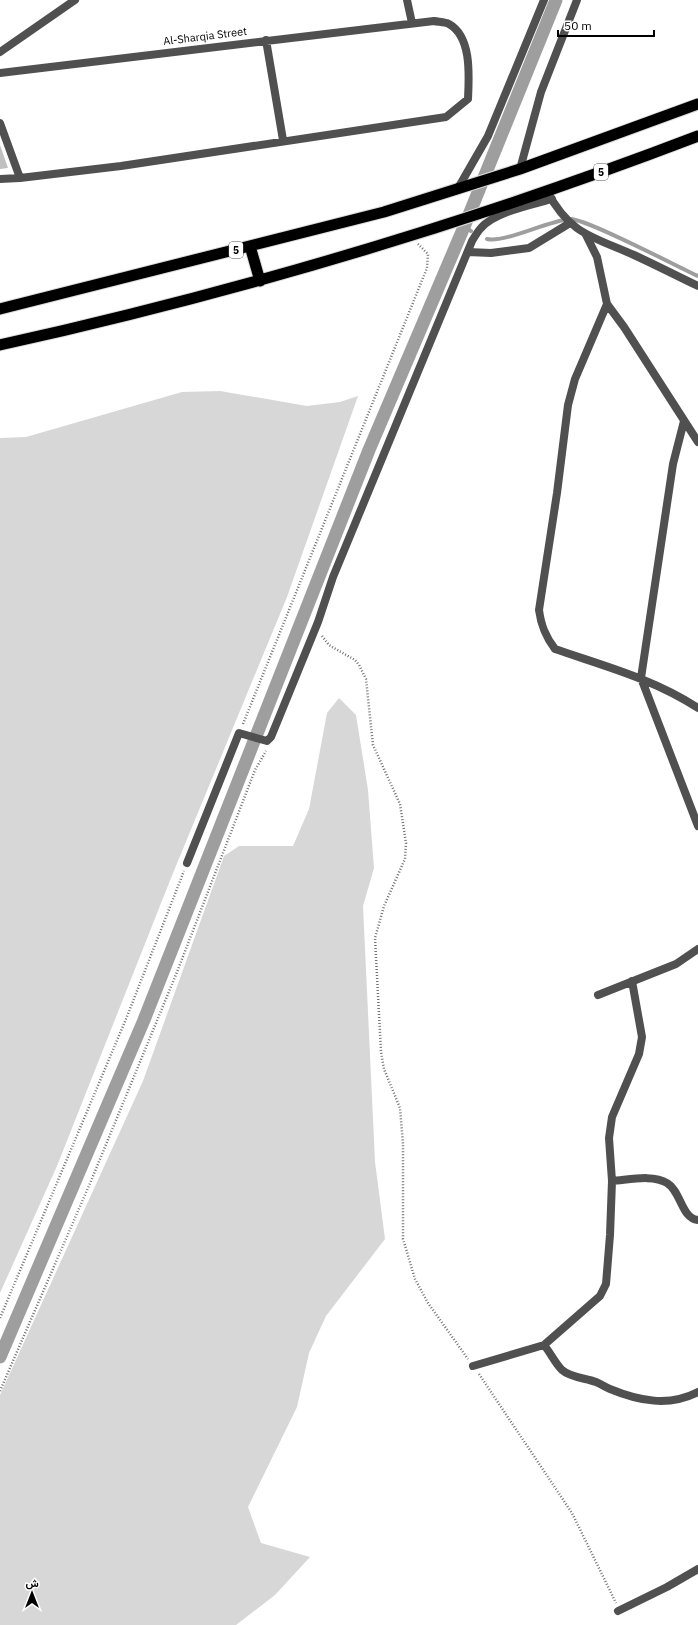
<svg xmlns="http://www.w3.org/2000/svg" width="698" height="1625" font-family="'IBM Plex Sans',Vazirmatn,sans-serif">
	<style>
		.green { fill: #d7d7d7 }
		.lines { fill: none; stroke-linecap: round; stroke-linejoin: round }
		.stream { stroke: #9e9e9e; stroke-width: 4 }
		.canal { stroke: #9e9e9e; stroke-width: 13 }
		.building { fill: #c0c0c0 }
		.trunk-casing { stroke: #dbdbdb; stroke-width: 13 }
		.path { stroke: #727272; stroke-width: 2.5; stroke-dasharray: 1 2; stroke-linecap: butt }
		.minor { stroke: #505050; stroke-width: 8 }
		.tertiary { stroke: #505050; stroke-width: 8 }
		.trunk { stroke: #000; stroke-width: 11 }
		.labels { text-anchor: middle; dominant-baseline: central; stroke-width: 3; stroke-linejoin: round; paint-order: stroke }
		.shield { fill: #fff; stroke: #4c4c4c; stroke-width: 1 }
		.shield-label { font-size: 10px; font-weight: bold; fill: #000 }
		.street-label { font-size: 11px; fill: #000; stroke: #fff }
	</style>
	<rect width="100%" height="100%" fill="#fff"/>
	<path class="green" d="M 220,391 L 307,406 L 340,402 L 358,396 L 287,597 L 171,878 L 57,1166 L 0,1293 L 0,438 L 26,437 L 182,392 Z
		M 339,698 L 356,715 L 368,790 L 374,868 L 363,906 L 375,1162 L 385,1239 L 326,1316 L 309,1353 L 297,1407 L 248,1507 L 261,1543 L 310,1557 L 275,1595 L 236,1625 L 0,1625 L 0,1395 L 143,1081 L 224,856 L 239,846 L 293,846 L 309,809 L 327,713 Z"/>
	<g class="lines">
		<path class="stream" d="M 464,227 L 471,231
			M 487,239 C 505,243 547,221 570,219 C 585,218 678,267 698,276"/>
		<path class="canal" d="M 0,1357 L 144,1020 L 369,450 L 464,227 L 556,0"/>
	</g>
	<path class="building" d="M 0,145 L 8,168 L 0,169 Z"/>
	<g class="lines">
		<defs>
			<path id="trunk" d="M 250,246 L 260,281
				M 0,309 L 384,212 L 520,169 L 698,104
				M 0,345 C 238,292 471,223 698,136"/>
		</defs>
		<use href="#trunk" class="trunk-casing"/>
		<path class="path" d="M 322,636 L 329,645 L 355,660 L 359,665 L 366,679 L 373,745 L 400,804 L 406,843 L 405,859 L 384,906 L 375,938 L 381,1052 L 384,1069 L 400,1108 L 403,1144 L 403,1239 L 407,1252 L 415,1279 L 428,1303 L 468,1359
			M 243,724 L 427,268 L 428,254 L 418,244
			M 0,1318 L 126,1019 L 184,871
			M 479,1374 L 572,1513 L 616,1603
			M 0,1391 L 91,1181 L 177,972 L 255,770 L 266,751"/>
		<path class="minor" d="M 407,0 L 412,23
			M 266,40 L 283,140
			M 0,52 L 75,0
			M 0,73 L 434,21 C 438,22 445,22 449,24 C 472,37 469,76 468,99 L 446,117 L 121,166 L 20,178 L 0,123
			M 520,169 L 541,92 L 577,0
			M 0,179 L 20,178
			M 457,190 L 488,136 L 544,0
			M 586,235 L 597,257 L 607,304 L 624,327 L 698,442
			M 468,252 L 491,253 L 529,248 L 570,223
			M 607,304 L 575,379 L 568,405 L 557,493 L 539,610 C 541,625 545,636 555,649 C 604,666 654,679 698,708
			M 684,421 L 673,464 L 641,678 L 698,826
			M 187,863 L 239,733 L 267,741 L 271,737 L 318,622 L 333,577 L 472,241 C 475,236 478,231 481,228 C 495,212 531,205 552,199
			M 598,995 L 676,964 L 698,949
			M 612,1181 C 628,1180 653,1174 667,1183 C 681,1191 681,1218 698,1220
			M 544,1345 C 550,1352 555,1363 562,1370 C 571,1378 586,1378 596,1382 C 601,1384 605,1387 610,1389 C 639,1401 669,1407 698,1392
			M 473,1366 L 544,1345 L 600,1296 L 606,1284 L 610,1235 L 612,1181 L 609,1138 L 612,1117 L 639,1054 L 642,1037 L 632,981
			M 618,1611 L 667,1587 L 698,1569"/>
		<path class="tertiary" d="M 547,191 C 570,235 594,237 634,255 C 656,265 677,276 698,286"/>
		<use href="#trunk" class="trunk"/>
	</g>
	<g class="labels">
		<g class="shield">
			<rect x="594" y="164" width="14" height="16" rx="3"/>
			<rect x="229" y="242" width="14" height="16" rx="3"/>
		</g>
		<g class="shield-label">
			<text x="601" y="172">5</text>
			<text x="236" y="250">5</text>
		</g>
		<g class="street-label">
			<text transform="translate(205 36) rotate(-7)">Al-Sharqia Street</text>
		</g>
	</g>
	<g transform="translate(32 1593)" stroke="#ffffff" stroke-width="3" paint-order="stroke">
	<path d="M0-3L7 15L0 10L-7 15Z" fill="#000000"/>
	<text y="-6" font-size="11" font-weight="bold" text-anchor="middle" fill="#000000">ش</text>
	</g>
	<path d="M558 30v6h96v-6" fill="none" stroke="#000000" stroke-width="2"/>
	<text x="564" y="30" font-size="12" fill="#000000" stroke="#ffffff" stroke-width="3" paint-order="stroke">50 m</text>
</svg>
